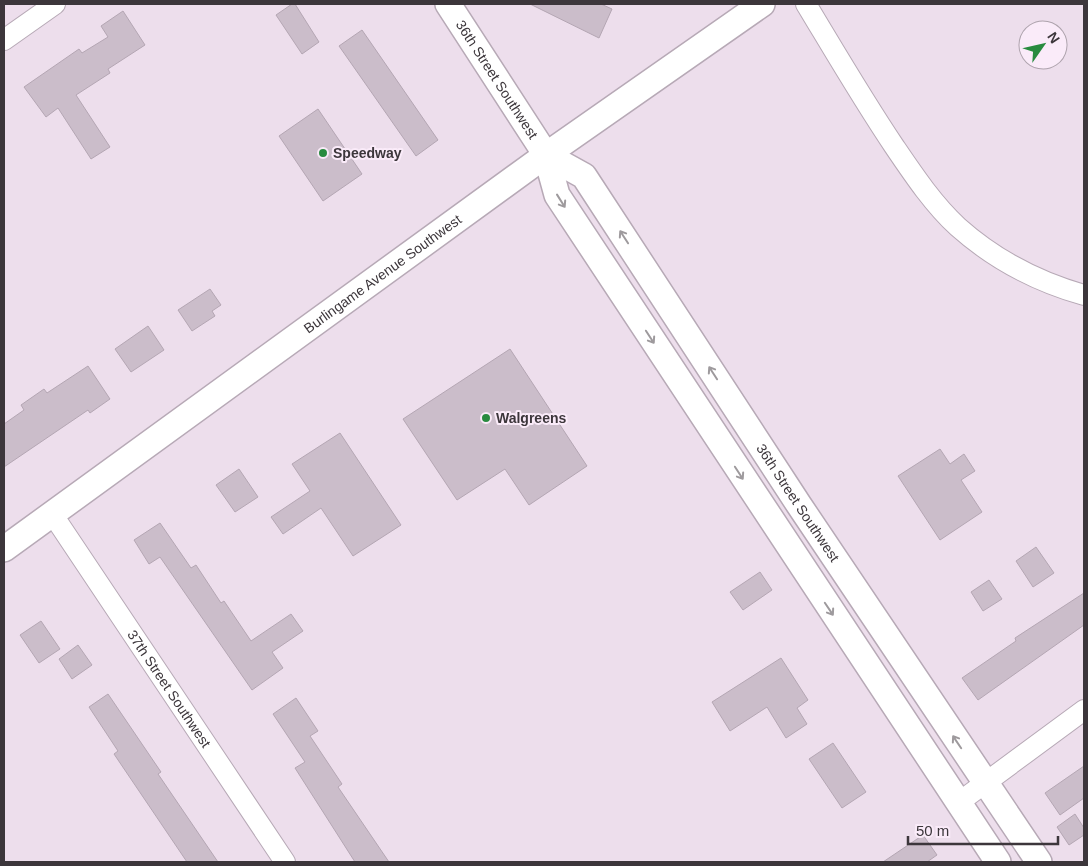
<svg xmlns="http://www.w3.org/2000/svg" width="1088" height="866" font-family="Arial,sans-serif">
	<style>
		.building { fill: #cbbdca; stroke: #b4a6b3 }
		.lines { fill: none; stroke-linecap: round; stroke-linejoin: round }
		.minor-casing { stroke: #b7a9b6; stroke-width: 22 }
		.tertiary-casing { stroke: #b7a9b6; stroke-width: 28 }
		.minor { stroke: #fff; stroke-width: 20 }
		.tertiary { stroke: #fff; stroke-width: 25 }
		.oneway { stroke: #9e9a9d }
		.poi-dot { fill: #288b3f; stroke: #faebf9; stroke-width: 2 }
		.labels { text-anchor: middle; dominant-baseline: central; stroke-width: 4; stroke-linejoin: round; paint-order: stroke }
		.street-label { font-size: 14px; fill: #3c363b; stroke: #faebf9 }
		.poi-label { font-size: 14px; font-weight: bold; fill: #3c363b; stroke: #faebf9; text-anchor: start }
	</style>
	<rect width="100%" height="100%" fill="#eddeec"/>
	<path class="building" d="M 292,4 L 295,4 L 319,42 L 302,54 L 276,15 Z
		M 530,4 L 601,4 L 612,9 L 599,38 Z
		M 123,11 L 145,45 L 108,69 L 110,73 L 76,95 L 110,147 L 91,159 L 58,108 L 46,117 L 24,87 L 79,49 L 82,53 L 108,37 L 101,26 Z
		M 362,30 L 438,140 L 416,156 L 339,46 Z
		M 318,109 L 362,174 L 323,201 L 279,136 Z
		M 210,289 L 221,305 L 212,311 L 215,316 L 192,331 L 178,310 Z
		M 148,326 L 164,350 L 131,372 L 115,349 Z
		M 510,349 L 587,466 L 529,505 L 505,469 L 457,500 L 403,419 Z
		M 88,366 L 110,399 L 90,413 L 88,410 L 4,467 L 4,424 L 24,410 L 21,405 L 44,389 L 47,393 Z
		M 340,433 L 401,525 L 353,556 L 321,508 L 283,534 L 271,517 L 310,491 L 292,464 Z
		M 940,449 L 950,464 L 964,454 L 975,471 L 961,480 L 982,512 L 940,540 L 898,476 Z
		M 239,469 L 258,497 L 235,512 L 216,485 Z
		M 160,523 L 191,568 L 196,565 L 221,603 L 224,601 L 251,641 L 291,614 L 303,631 L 272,652 L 283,668 L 252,690 L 160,557 L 149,564 L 134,540 Z
		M 1036,547 L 1054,573 L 1033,587 L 1016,561 Z
		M 760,572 L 772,590 L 743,610 L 730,592 Z
		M 989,580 L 1002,599 L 983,611 L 971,592 Z
		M 1084,593 L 1084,625 L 978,700 L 962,678 L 1016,641 L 1015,638 Z
		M 41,621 L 60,649 L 39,663 L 20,635 Z
		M 78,645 L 92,665 L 72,679 L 59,659 Z
		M 781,658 L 808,700 L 797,708 L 807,724 L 786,738 L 767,707 L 730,731 L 712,702 Z
		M 108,694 L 161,772 L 158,774 L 218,862 L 187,862 L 114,754 L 118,751 L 89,707 Z
		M 296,698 L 318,731 L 310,736 L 342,784 L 338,787 L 389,862 L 355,862 L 295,768 L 305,762 L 273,714 Z
		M 833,743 L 866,792 L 842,808 L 809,759 Z
		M 1084,766 L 1084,798 L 1060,815 L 1045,793 Z
		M 1075,814 L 1084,828 L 1084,835 L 1069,845 L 1057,827 Z
		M 923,835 L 937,855 L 927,862 L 883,862 Z"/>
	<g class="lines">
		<defs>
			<g id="minor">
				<path d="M 806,4 C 835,52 863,100 894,146 C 913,174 933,204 958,227 C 994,259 1038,282 1084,295"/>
				<path d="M 4,40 L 55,4"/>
				<path id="s1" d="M 53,515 L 285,862"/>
				<path d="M 958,803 L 1084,710"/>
			</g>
			<g id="tertiary">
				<path id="s2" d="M 448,4 L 546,155 L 557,195 L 998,862"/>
				<path id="s3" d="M 546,155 L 584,176 L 799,505 L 1039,862"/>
				<path id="s4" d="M 4,549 L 546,155 L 762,4"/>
			</g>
		</defs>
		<use href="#minor" class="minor-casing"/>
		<use href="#tertiary" class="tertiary-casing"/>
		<use href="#minor" class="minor"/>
		<use href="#tertiary" class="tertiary"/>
	</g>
	<defs><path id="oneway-shaft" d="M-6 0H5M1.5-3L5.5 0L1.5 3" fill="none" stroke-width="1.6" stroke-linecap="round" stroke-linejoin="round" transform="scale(1.25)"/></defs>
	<g class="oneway">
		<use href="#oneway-shaft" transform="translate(561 201) rotate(58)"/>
		<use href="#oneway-shaft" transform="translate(624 237) rotate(-123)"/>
		<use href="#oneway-shaft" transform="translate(650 337) rotate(57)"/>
		<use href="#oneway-shaft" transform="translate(713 373) rotate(-123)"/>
		<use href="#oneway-shaft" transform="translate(739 473) rotate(57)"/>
		<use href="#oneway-shaft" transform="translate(829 609) rotate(56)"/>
		<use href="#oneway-shaft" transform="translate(957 742) rotate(-124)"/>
	</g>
	<g class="poi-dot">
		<circle cx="323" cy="153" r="5"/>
		<circle cx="486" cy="418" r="5"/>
	</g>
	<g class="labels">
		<g class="street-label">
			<text stroke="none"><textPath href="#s2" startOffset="90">36th Street Southwest</textPath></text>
			<text stroke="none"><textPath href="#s4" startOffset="468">Burlingame Avenue Southwest</textPath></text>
			<text stroke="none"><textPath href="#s3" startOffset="434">36th Street Southwest</textPath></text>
			<text stroke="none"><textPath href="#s1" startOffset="209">37th Street Southwest</textPath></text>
		</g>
		<g class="poi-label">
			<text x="333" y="153">Speedway</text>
			<text x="496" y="418">Walgreens</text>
		</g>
	</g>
	<rect width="1088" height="866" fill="none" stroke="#3c363b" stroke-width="10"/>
	<g transform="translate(1043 45) rotate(56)"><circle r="24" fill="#faebf9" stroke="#aea3ad"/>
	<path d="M0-4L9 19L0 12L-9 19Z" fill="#288b3f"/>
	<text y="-8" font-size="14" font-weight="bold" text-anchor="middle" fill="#3c363b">N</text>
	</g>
	<path d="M908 836v8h150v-8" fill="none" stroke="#3c363b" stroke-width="2.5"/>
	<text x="916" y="836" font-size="15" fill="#3c363b" stroke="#faebf9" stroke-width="4" paint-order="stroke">50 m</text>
</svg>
